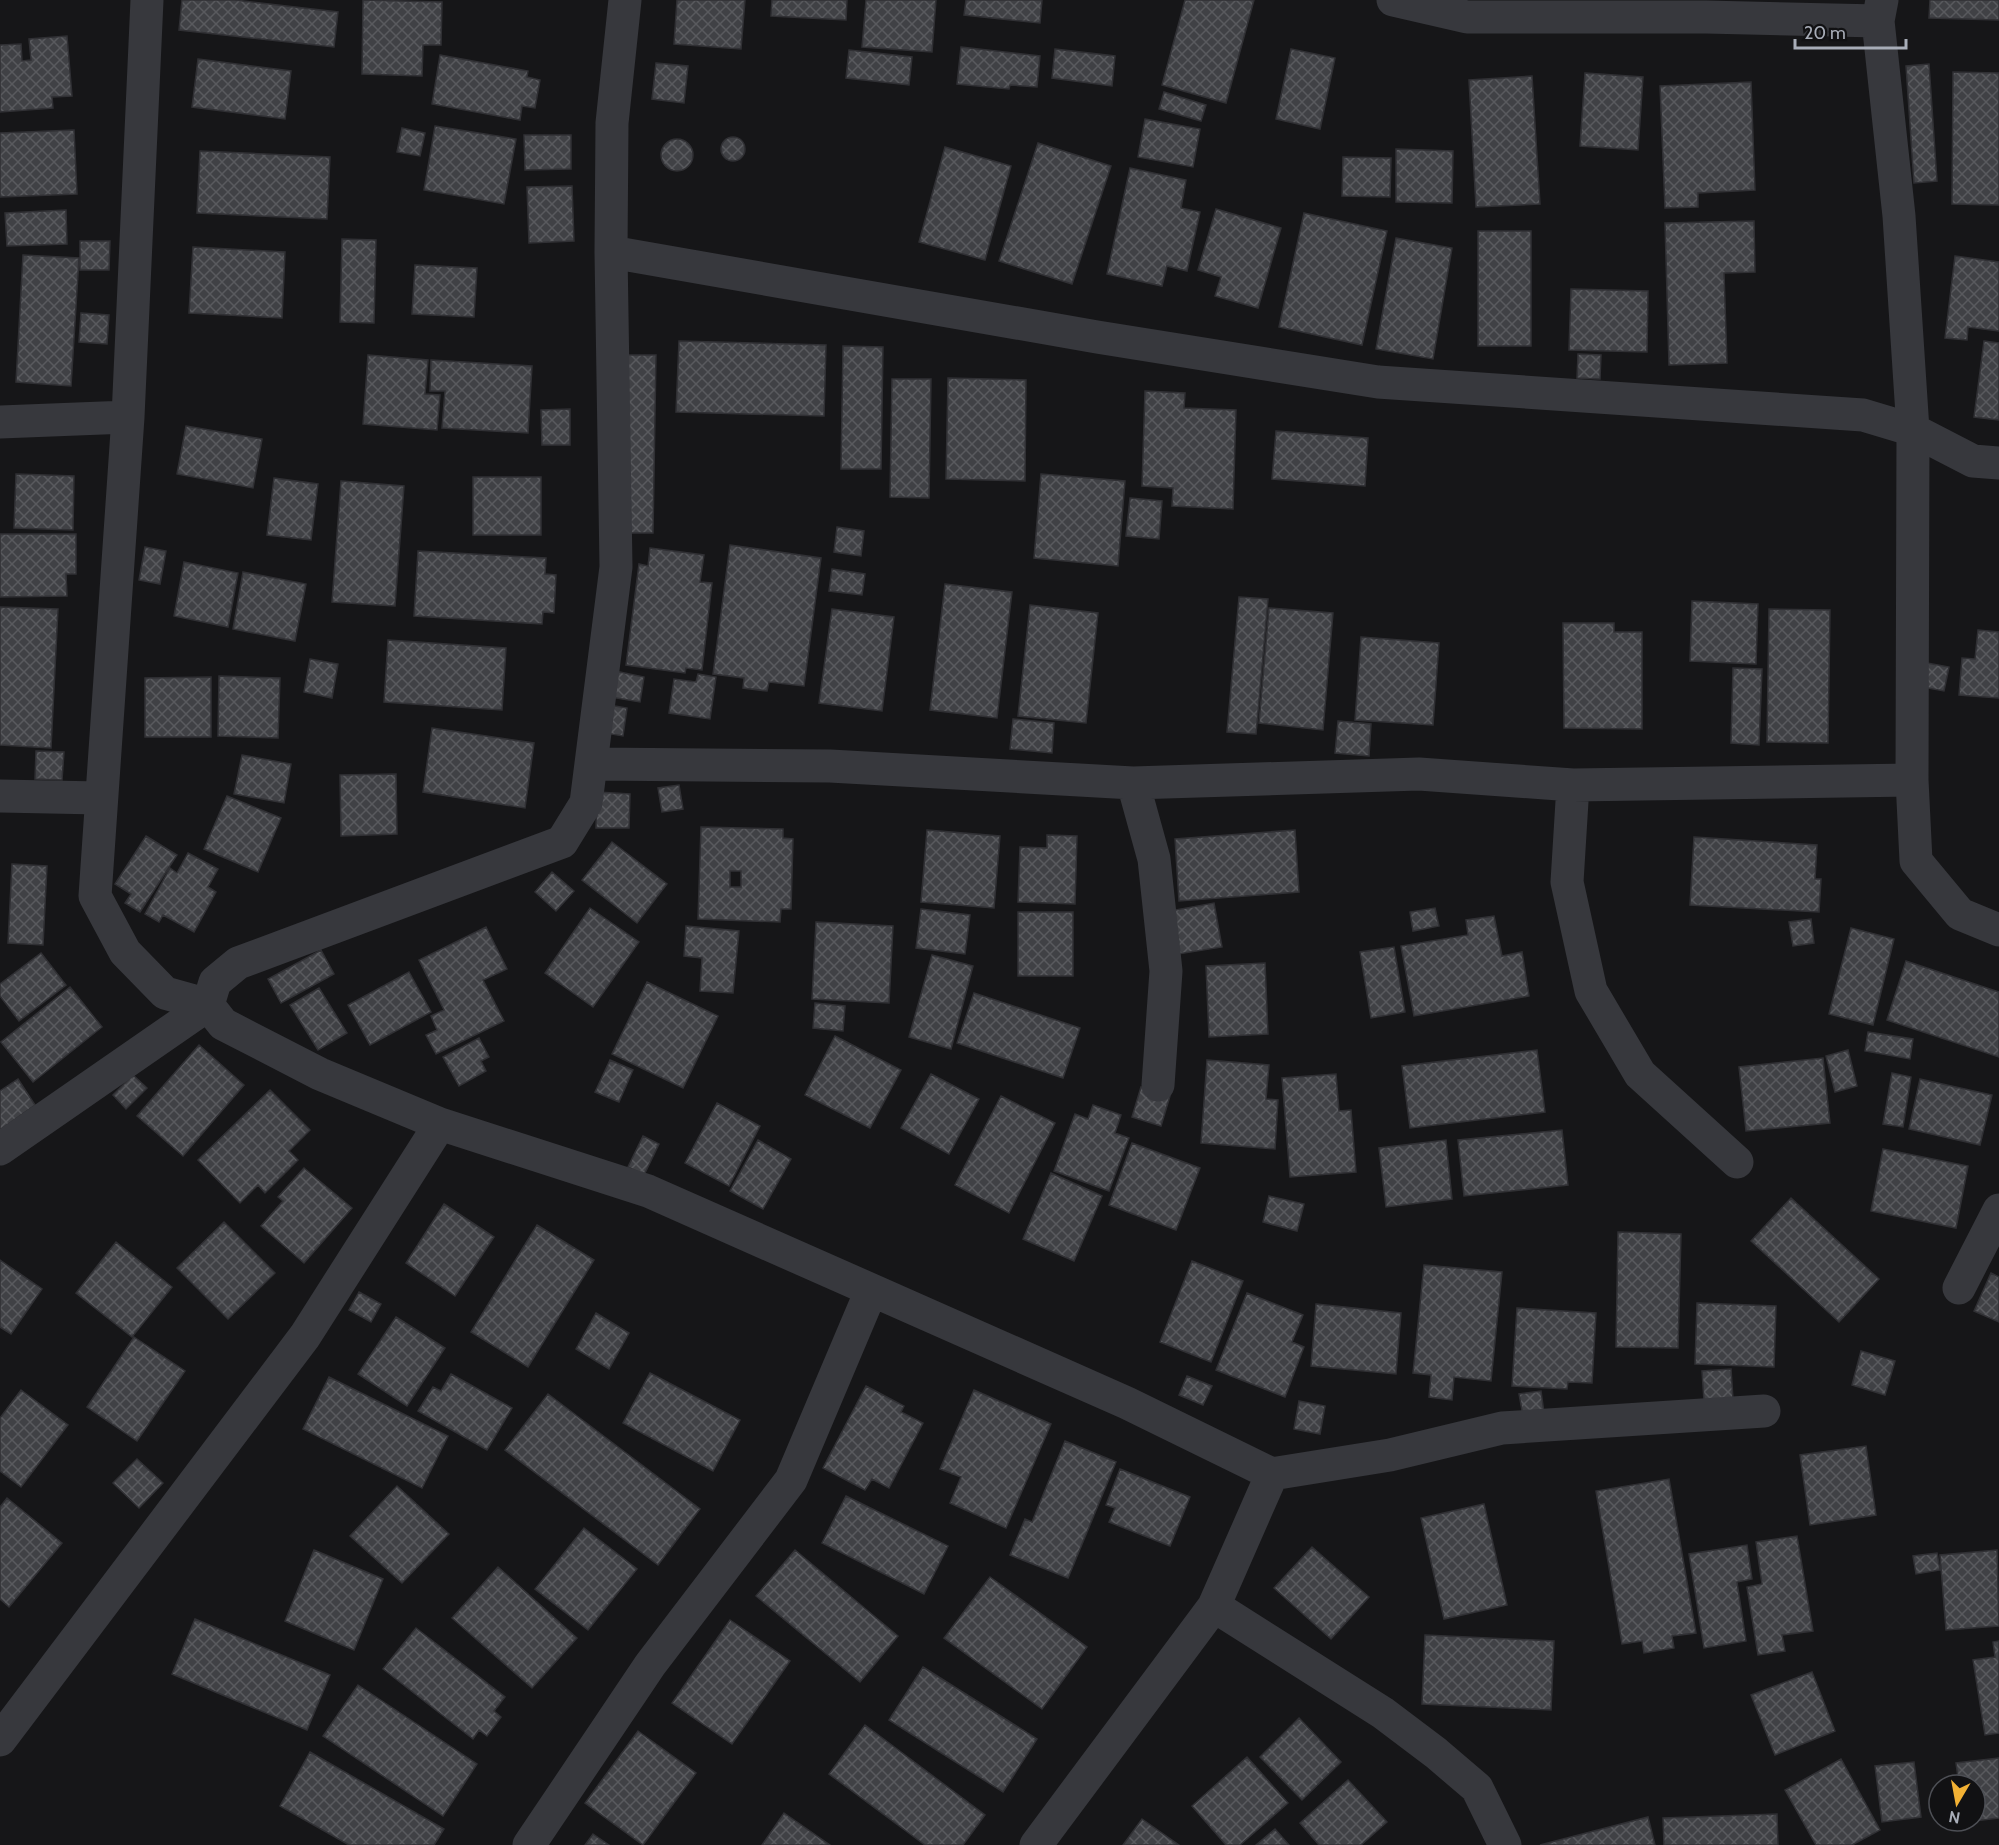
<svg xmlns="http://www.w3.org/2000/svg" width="1999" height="1845" font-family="Cabin,sans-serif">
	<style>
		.building { fill: url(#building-cross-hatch); stroke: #303034; stroke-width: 1.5; fill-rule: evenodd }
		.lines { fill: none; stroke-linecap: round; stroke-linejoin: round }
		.street { stroke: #37383d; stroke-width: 33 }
	</style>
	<defs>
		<pattern id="building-cross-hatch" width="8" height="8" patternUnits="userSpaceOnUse" patternTransform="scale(1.5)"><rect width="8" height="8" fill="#404145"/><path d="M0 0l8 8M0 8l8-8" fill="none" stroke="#595a5e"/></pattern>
	</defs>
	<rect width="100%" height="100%" fill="#161618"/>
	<path class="building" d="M 182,0 L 235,0 L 338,12 L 334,47 L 179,30 Z
		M 363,0 L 442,2 L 441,45 L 423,45 L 422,76 L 362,74 Z
		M 677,0 L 745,0 L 741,49 L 674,44 Z
		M 772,0 L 847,0 L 846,20 L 771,16 Z
		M 866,0 L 936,0 L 932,52 L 862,47 Z
		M 966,0 L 1042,0 L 1040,23 L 964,15 Z
		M 1185,0 L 1254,0 L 1226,103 L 1162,85 Z
		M 1930,0 L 1999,0 L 1999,20 L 1929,18 Z
		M 67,36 L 72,96 L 52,97 L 53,108 L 0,112 L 0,45 L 21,44 L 22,61 L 31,60 L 29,39 Z
		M 961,47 L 1040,56 L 1037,87 L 1010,85 L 1009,89 L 957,84 Z
		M 1055,49 L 1115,56 L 1112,86 L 1052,78 Z
		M 1291,49 L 1335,58 L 1320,129 L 1276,119 Z
		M 849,50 L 912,57 L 909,85 L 846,78 Z
		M 440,55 L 528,71 L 527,77 L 540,80 L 535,108 L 522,106 L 520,120 L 432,104 Z
		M 198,59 L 291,71 L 285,119 L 192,107 Z
		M 656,63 L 688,66 L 684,103 L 652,99 Z
		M 1929,64 L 1937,181 L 1914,183 L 1906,66 Z
		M 1953,72 L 1999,73 L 1999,205 L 1952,204 Z
		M 1585,73 L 1643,77 L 1638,150 L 1580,146 Z
		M 1532,76 L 1540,204 L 1476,207 L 1469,80 Z
		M 1751,82 L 1755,190 L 1698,193 L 1698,207 L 1665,208 L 1660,86 Z
		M 1164,92 L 1206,105 L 1201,121 L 1159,109 Z
		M 1145,119 L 1200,129 L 1193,167 L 1138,157 Z
		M 435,126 L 516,139 L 504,204 L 424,190 Z
		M 402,128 L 425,133 L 420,156 L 397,152 Z
		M 74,130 L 77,194 L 0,197 L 0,133 Z
		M 524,135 L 571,135 L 571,169 L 525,170 Z
		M721 149a12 12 0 1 1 24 0a12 12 0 1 1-24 0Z
		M661 155a16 16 0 1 1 32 0a16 16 0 1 1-32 0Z
		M 1038,143 L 1111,166 L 1072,284 L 999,261 Z
		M 945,147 L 1011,166 L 985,260 L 919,242 Z
		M 1396,149 L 1453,151 L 1452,203 L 1396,202 Z
		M 200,151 L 330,157 L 327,219 L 197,213 Z
		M 1343,157 L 1391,158 L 1390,197 L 1342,196 Z
		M 1130,168 L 1186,180 L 1181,208 L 1200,212 L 1187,271 L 1167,266 L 1162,286 L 1107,274 Z
		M 572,186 L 574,241 L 529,243 L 527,187 Z
		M 1216,209 L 1281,228 L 1258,308 L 1215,296 L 1221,277 L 1198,270 Z
		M 66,210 L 67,244 L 7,246 L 5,213 Z
		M 1304,213 L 1387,231 L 1362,345 L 1279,327 Z
		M 1754,221 L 1755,272 L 1724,273 L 1727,363 L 1669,365 L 1665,223 Z
		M 1478,231 L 1531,231 L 1531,346 L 1478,346 Z
		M 1396,238 L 1452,248 L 1433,359 L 1376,349 Z
		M 342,239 L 376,240 L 374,323 L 340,322 Z
		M 80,241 L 110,241 L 109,270 L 80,270 Z
		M 193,247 L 285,252 L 282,318 L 189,313 Z
		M 23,255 L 79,258 L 71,386 L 16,382 Z
		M 1955,256 L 1999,262 L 1999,331 L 1968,327 L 1967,340 L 1945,338 Z
		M 415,265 L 477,268 L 474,317 L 412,314 Z
		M 1571,289 L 1648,291 L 1647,352 L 1569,350 Z
		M 81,313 L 109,315 L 107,344 L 79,342 Z
		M 679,341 L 826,345 L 824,416 L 676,412 Z
		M 1984,341 L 1999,343 L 1999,420 L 1974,417 Z
		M 843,346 L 883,347 L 881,469 L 841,469 Z
		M 1578,354 L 1601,355 L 1600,379 L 1577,378 Z
		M 368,355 L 428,360 L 425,394 L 440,395 L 437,430 L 363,424 Z
		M 627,355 L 656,355 L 653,533 L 625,533 Z
		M 431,360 L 532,366 L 528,433 L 442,428 L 445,391 L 430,391 Z
		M 948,378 L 1026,380 L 1025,481 L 946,479 Z
		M 892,379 L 931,379 L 929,498 L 890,497 Z
		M 1145,391 L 1185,393 L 1184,408 L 1236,410 L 1233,509 L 1172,506 L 1173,488 L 1142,486 Z
		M 570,409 L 570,445 L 542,445 L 541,410 Z
		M 186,426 L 262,439 L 253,488 L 177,474 Z
		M 1276,431 L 1368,438 L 1365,486 L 1272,479 Z
		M 16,474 L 74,476 L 73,530 L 14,528 Z
		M 1041,474 L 1125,481 L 1118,566 L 1034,558 Z
		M 473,477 L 541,477 L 541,535 L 473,535 Z
		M 274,478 L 318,484 L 311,540 L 267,535 Z
		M 341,481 L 404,486 L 395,606 L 332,602 Z
		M 1130,498 L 1162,501 L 1159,539 L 1126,536 Z
		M 837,527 L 864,531 L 861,556 L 834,552 Z
		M 0,534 L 76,534 L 76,574 L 66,574 L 67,596 L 0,597 Z
		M 730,545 L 821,558 L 804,686 L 769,682 L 767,691 L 743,688 L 744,678 L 713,674 Z
		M 145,547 L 166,551 L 160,584 L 139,580 Z
		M 650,548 L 704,555 L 700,582 L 712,583 L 702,670 L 686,668 L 685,673 L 626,665 L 639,564 L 648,566 Z
		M 418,551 L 546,558 L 545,574 L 556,575 L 554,613 L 543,612 L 542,624 L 414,616 Z
		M 184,562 L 238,573 L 228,627 L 174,616 Z
		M 832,569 L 865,574 L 862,595 L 829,591 Z
		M 243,572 L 306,584 L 295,641 L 233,629 Z
		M 945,584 L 1012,592 L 997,718 L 930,710 Z
		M 1239,597 L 1268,599 L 1256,734 L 1227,732 Z
		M 1692,601 L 1758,604 L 1756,664 L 1690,661 Z
		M 1030,605 L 1098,613 L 1086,723 L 1018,716 Z
		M 0,607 L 58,609 L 51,748 L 0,745 Z
		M 1269,608 L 1333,613 L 1323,730 L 1259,723 Z
		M 832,609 L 894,617 L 882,711 L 819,703 Z
		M 1769,609 L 1830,610 L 1828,743 L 1767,742 Z
		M 1563,623 L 1614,623 L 1614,632 L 1642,632 L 1642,729 L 1564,728 Z
		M 1978,630 L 1999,632 L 1999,698 L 1959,695 L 1962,658 L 1975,659 Z
		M 1361,637 L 1439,643 L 1433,725 L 1355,720 Z
		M 388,640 L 506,648 L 502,710 L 384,702 Z
		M 310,659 L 338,664 L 332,698 L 304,692 Z
		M 1927,663 L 1949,667 L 1944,691 L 1922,687 Z
		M 1733,668 L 1762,669 L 1759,745 L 1731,743 Z
		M 615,671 L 644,677 L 640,702 L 610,697 Z
		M 698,674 L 716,677 L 710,719 L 669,713 L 674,679 L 696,682 Z
		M 219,676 L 280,678 L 278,738 L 218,736 Z
		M 211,677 L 211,737 L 145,737 L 145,678 Z
		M 609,705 L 627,708 L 623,736 L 605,733 Z
		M 1013,719 L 1054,723 L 1052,753 L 1010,749 Z
		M 1338,721 L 1371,724 L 1369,756 L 1335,753 Z
		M 432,728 L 534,743 L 525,808 L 423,792 Z
		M 36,751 L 64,752 L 62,780 L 35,779 Z
		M 242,755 L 291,764 L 284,803 L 234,794 Z
		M 396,774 L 397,834 L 341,836 L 340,775 Z
		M 679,785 L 683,809 L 662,812 L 658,788 Z
		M 597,792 L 630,794 L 629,828 L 596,828 Z
		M 227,796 L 281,818 L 258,872 L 204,849 Z
		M 701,827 L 783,829 L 783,838 L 793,839 L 791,909 L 781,909 L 780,922 L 698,919 ZM 730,871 L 741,871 L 741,887 L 730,887 Z
		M 927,830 L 1000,836 L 994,908 L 921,902 Z
		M 1295,830 L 1299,892 L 1179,901 L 1175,839 Z
		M 1047,835 L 1077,836 L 1075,904 L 1018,902 L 1020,847 L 1047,848 Z
		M 146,836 L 177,855 L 140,912 L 125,903 L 131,894 L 115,884 Z
		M 1694,837 L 1817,845 L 1815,879 L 1821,879 L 1819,912 L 1690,905 Z
		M 612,842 L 667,884 L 637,923 L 582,880 Z
		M 188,853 L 218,869 L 208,887 L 216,892 L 194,932 L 163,915 L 159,922 L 145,914 L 170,868 L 177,873 Z
		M 12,864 L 47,866 L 43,945 L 8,943 Z
		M 552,872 L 574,891 L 556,911 L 535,892 Z
		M 1214,903 L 1222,947 L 1172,955 L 1164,912 Z
		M 590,908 L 639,942 L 593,1007 L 545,973 Z
		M 1435,908 L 1439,926 L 1413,931 L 1410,912 Z
		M 921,909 L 970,915 L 965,954 L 916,948 Z
		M 1018,912 L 1073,912 L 1073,976 L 1018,976 Z
		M 1494,916 L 1502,956 L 1522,952 L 1529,996 L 1414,1016 L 1401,946 L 1468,935 L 1466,920 Z
		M 1811,919 L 1814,943 L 1793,946 L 1789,922 Z
		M 816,922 L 893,926 L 889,1003 L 812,999 Z
		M 686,926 L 739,931 L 733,993 L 700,991 L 702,958 L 684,956 Z
		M 486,927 L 507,969 L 483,980 L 504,1021 L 436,1054 L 426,1035 L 437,1030 L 431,1016 L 444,1010 L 419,960 Z
		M 1851,928 L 1894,939 L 1873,1025 L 1829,1014 Z
		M 1394,947 L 1405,1012 L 1371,1018 L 1360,952 Z
		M 321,950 L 334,974 L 281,1003 L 268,979 Z
		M 41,953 L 66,985 L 19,1021 L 0,996 L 0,984 Z
		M 932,955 L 973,966 L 951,1049 L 909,1037 Z
		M 1906,961 L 1999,992 L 1999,1057 L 1887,1020 Z
		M 1265,963 L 1268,1034 L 1209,1037 L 1206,966 Z
		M 409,972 L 431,1012 L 370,1045 L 348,1005 Z
		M 647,982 L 718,1016 L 683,1088 L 612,1054 Z
		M 70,987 L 102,1027 L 33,1082 L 1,1042 Z
		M 319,988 L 347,1033 L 318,1050 L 290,1005 Z
		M 974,993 L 1080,1028 L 1063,1078 L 957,1043 Z
		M 815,1003 L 845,1006 L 843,1031 L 813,1028 Z
		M 1868,1032 L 1913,1039 L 1910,1059 L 1865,1051 Z
		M 835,1036 L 901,1070 L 870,1128 L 805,1095 Z
		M 479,1038 L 489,1057 L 481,1061 L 486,1071 L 459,1086 L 443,1057 Z
		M 199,1045 L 244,1085 L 183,1156 L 137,1116 Z
		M 1537,1050 L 1545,1112 L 1410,1128 L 1402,1066 Z
		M 1848,1050 L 1857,1086 L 1835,1092 L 1826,1056 Z
		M 1823,1058 L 1830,1123 L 1746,1131 L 1739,1067 Z
		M 610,1060 L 633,1070 L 619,1102 L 595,1092 Z
		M 1207,1060 L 1269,1065 L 1266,1099 L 1278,1100 L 1275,1149 L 1201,1143 Z
		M 1892,1073 L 1911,1077 L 1903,1127 L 1883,1124 Z
		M 931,1074 L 979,1099 L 949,1154 L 901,1128 Z
		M 1336,1074 L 1339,1111 L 1351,1110 L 1356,1172 L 1290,1177 L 1282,1078 Z
		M 133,1075 L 147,1088 L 126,1109 L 113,1095 Z
		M 18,1079 L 35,1105 L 0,1130 L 0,1091 Z
		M 1920,1079 L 1992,1095 L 1980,1145 L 1909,1129 Z
		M 1141,1087 L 1170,1096 L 1161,1126 L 1132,1117 Z
		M 270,1090 L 310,1130 L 289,1151 L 298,1160 L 265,1193 L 258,1185 L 240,1203 L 198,1160 Z
		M 1001,1096 L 1055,1123 L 1009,1213 L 955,1185 Z
		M 717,1103 L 760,1126 L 729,1186 L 685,1163 Z
		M 1093,1105 L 1121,1115 L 1115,1133 L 1129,1138 L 1109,1191 L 1054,1171 L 1075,1114 L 1088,1119 Z
		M 1562,1130 L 1568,1185 L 1464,1196 L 1458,1140 Z
		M 643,1136 L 659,1144 L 644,1175 L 628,1167 Z
		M 758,1140 L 791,1159 L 763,1209 L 730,1191 Z
		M 1446,1140 L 1452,1199 L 1386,1207 L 1379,1148 Z
		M 1132,1143 L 1200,1168 L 1176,1230 L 1109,1205 Z
		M 1883,1149 L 1968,1166 L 1956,1228 L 1871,1211 Z
		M 304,1168 L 352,1208 L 304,1263 L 261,1226 L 283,1201 L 278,1197 Z
		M 1051,1173 L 1102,1196 L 1074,1261 L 1023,1239 Z
		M 1269,1196 L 1304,1204 L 1297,1231 L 1263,1222 Z
		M 1791,1198 L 1879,1279 L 1839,1322 L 1751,1241 Z
		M 444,1204 L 494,1237 L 455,1296 L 406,1263 Z
		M 224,1222 L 275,1273 L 228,1319 L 177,1268 Z
		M 537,1225 L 594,1260 L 528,1367 L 471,1332 Z
		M 1618,1232 L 1681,1234 L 1678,1348 L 1616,1347 Z
		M 116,1242 L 172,1287 L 132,1337 L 76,1293 Z
		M 0,1260 L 42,1289 L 11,1334 L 0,1327 Z
		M 1192,1261 L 1243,1281 L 1211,1362 L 1160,1342 Z
		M 1424,1265 L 1502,1272 L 1491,1381 L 1454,1377 L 1452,1400 L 1429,1397 L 1431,1375 L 1413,1373 Z
		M 1991,1273 L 1999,1277 L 1999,1322 L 1974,1311 Z
		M 359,1292 L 381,1304 L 371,1322 L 349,1310 Z
		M 1247,1293 L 1303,1315 L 1292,1342 L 1304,1347 L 1285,1397 L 1216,1370 Z
		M 1697,1303 L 1776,1306 L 1774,1367 L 1695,1364 Z
		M 1316,1304 L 1401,1313 L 1396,1374 L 1311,1366 Z
		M 1517,1308 L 1596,1313 L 1592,1383 L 1568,1382 L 1567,1389 L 1512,1386 Z
		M 596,1313 L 629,1333 L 609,1369 L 576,1349 Z
		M 396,1317 L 445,1348 L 407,1406 L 358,1374 Z
		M 134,1337 L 185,1371 L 137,1441 L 87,1407 Z
		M 1861,1351 L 1895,1361 L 1885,1395 L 1852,1385 Z
		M 1731,1369 L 1733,1399 L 1704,1401 L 1702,1371 Z
		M 650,1373 L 740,1420 L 713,1471 L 623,1423 Z
		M 451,1374 L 512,1408 L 487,1450 L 418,1411 L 433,1387 L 441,1391 Z
		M 1187,1376 L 1212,1386 L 1203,1405 L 1179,1395 Z
		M 329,1377 L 448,1436 L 422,1488 L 303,1429 Z
		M 866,1386 L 904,1406 L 901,1412 L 923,1423 L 889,1488 L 872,1479 L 865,1490 L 823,1468 Z
		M 21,1390 L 68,1425 L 21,1487 L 0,1471 L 0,1418 Z
		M 974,1390 L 1051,1424 L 1006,1528 L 950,1503 L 961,1477 L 940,1469 Z
		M 1541,1391 L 1544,1413 L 1523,1416 L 1519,1394 Z
		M 548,1394 L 700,1509 L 658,1565 L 505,1450 Z
		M 1299,1401 L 1325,1406 L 1320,1434 L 1294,1429 Z
		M 1065,1441 L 1116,1462 L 1068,1578 L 1010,1555 L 1025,1519 L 1032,1522 Z
		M 1866,1446 L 1876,1515 L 1810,1525 L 1800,1455 Z
		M 137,1459 L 163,1483 L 139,1508 L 113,1483 Z
		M 1120,1469 L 1190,1497 L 1170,1546 L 1109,1522 L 1115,1508 L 1106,1505 Z
		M 1669,1479 L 1696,1633 L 1672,1636 L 1674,1648 L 1644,1653 L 1642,1641 L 1622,1644 L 1596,1491 Z
		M 397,1486 L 449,1534 L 402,1583 L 350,1536 Z
		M 846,1496 L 948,1546 L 924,1594 L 822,1543 Z
		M 7,1498 L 62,1543 L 9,1607 L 0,1599 L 0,1507 Z
		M 1484,1504 L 1507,1605 L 1444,1619 L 1421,1518 Z
		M 584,1528 L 637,1569 L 588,1630 L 535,1589 Z
		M 1797,1536 L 1813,1631 L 1782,1635 L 1785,1651 L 1758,1655 L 1747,1587 L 1762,1584 L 1756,1542 Z
		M 1747,1545 L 1752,1579 L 1737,1582 L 1746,1641 L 1704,1648 L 1689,1554 Z
		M 1312,1547 L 1369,1597 L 1331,1639 L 1274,1588 Z
		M 314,1550 L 383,1579 L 354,1650 L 285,1621 Z
		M 795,1550 L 898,1636 L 860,1682 L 756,1596 Z
		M 1997,1550 L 1999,1626 L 1946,1630 L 1940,1555 Z
		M 1937,1553 L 1940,1570 L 1916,1574 L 1913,1556 Z
		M 498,1567 L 577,1638 L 532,1688 L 452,1618 Z
		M 990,1577 L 1087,1647 L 1042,1709 L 944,1638 Z
		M 195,1619 L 330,1675 L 307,1730 L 172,1674 Z
		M 730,1620 L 790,1661 L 732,1744 L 672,1703 Z
		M 416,1628 L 505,1697 L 494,1711 L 501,1717 L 487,1736 L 479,1730 L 473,1739 L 383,1669 Z
		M 1425,1635 L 1554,1641 L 1551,1710 L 1422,1704 Z
		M 1999,1641 L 1999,1733 L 1985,1735 L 1973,1660 L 1995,1657 L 1993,1642 Z
		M 923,1667 L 1037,1739 L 1003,1792 L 889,1720 Z
		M 1812,1672 L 1835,1731 L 1775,1755 L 1751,1695 Z
		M 358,1685 L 477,1764 L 443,1816 L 323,1736 Z
		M 1299,1718 L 1341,1762 L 1302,1800 L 1260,1757 Z
		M 865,1725 L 985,1815 L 963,1845 L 925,1845 L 829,1774 Z
		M 638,1731 L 696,1773 L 643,1845 L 585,1803 Z
		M 310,1752 L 444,1829 L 434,1845 L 349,1845 L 280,1806 Z
		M 1247,1757 L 1288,1803 L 1240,1845 L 1226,1845 L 1192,1806 Z
		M 1999,1758 L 1999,1818 L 1975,1821 L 1975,1785 L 1959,1785 L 1956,1763 Z
		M 1841,1759 L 1880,1830 L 1852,1845 L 1816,1845 L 1785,1790 Z
		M 1914,1762 L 1921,1817 L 1882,1822 L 1875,1766 Z
		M 1348,1780 L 1387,1822 L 1361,1845 L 1319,1845 L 1300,1823 Z
		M 784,1813 L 830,1845 L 762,1845 Z
		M 1777,1814 L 1778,1845 L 1664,1845 L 1663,1818 Z
		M 1648,1817 L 1655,1845 L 1540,1845 Z
		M 1142,1819 L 1179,1845 L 1123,1845 Z
		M 1275,1829 L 1289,1845 L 1256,1845 Z
		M 593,1834 L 609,1845 L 585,1845 Z"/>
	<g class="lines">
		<path class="street" d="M 147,0 L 128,417 L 95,896 L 125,952 L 165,993 L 208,1005 L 223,1024 L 320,1074 L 440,1124 L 648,1191 L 1127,1403 L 1272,1474 L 1390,1455 L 1502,1428 L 1764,1411
			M 1393,0 L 1467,17 L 1706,17 L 1878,21
			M 1882,0 L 1878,21 L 1899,216 L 1913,430 L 1912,780 L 1916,861 L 1960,914 L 1999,930
			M 611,252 L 1097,337 L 1378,382 L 1863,415 L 1913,430 L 1973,461 L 1999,463
			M 0,422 L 128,417
			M 594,764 L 830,766 L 1133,783 L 1419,774 L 1573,785 L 1912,780
			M 1133,783 L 1154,859 L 1166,971 L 1158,1085
			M 1573,785 L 1567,882 L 1591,991 L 1640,1074 L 1737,1162
			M 0,796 L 100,798
			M 0,1149 L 208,1005 L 215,982 L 238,963 L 562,842 L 586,803 L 616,567 L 611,252 L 612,123 L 625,0
			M 1959,1288 L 1999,1210
			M 1214,1606 L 1383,1713 L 1436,1753 L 1477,1788 L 1505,1845
			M 0,1740 L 305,1336 L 440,1124
			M 529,1845 L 650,1665 L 791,1480 L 871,1291
			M 1036,1845 L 1214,1606 L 1272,1474"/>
	</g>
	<g transform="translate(1957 1803) rotate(190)"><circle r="28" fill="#111113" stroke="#4d4f55" stroke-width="1.5"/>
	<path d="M0-4.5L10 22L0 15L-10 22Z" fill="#f2b134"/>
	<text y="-9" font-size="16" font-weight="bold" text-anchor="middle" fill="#a8adb8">N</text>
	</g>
	<path d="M1795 39v9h111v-9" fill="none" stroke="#a8adb8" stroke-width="3"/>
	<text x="1804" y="39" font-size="18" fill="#a8adb8" stroke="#111113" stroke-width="4.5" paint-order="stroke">20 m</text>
</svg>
